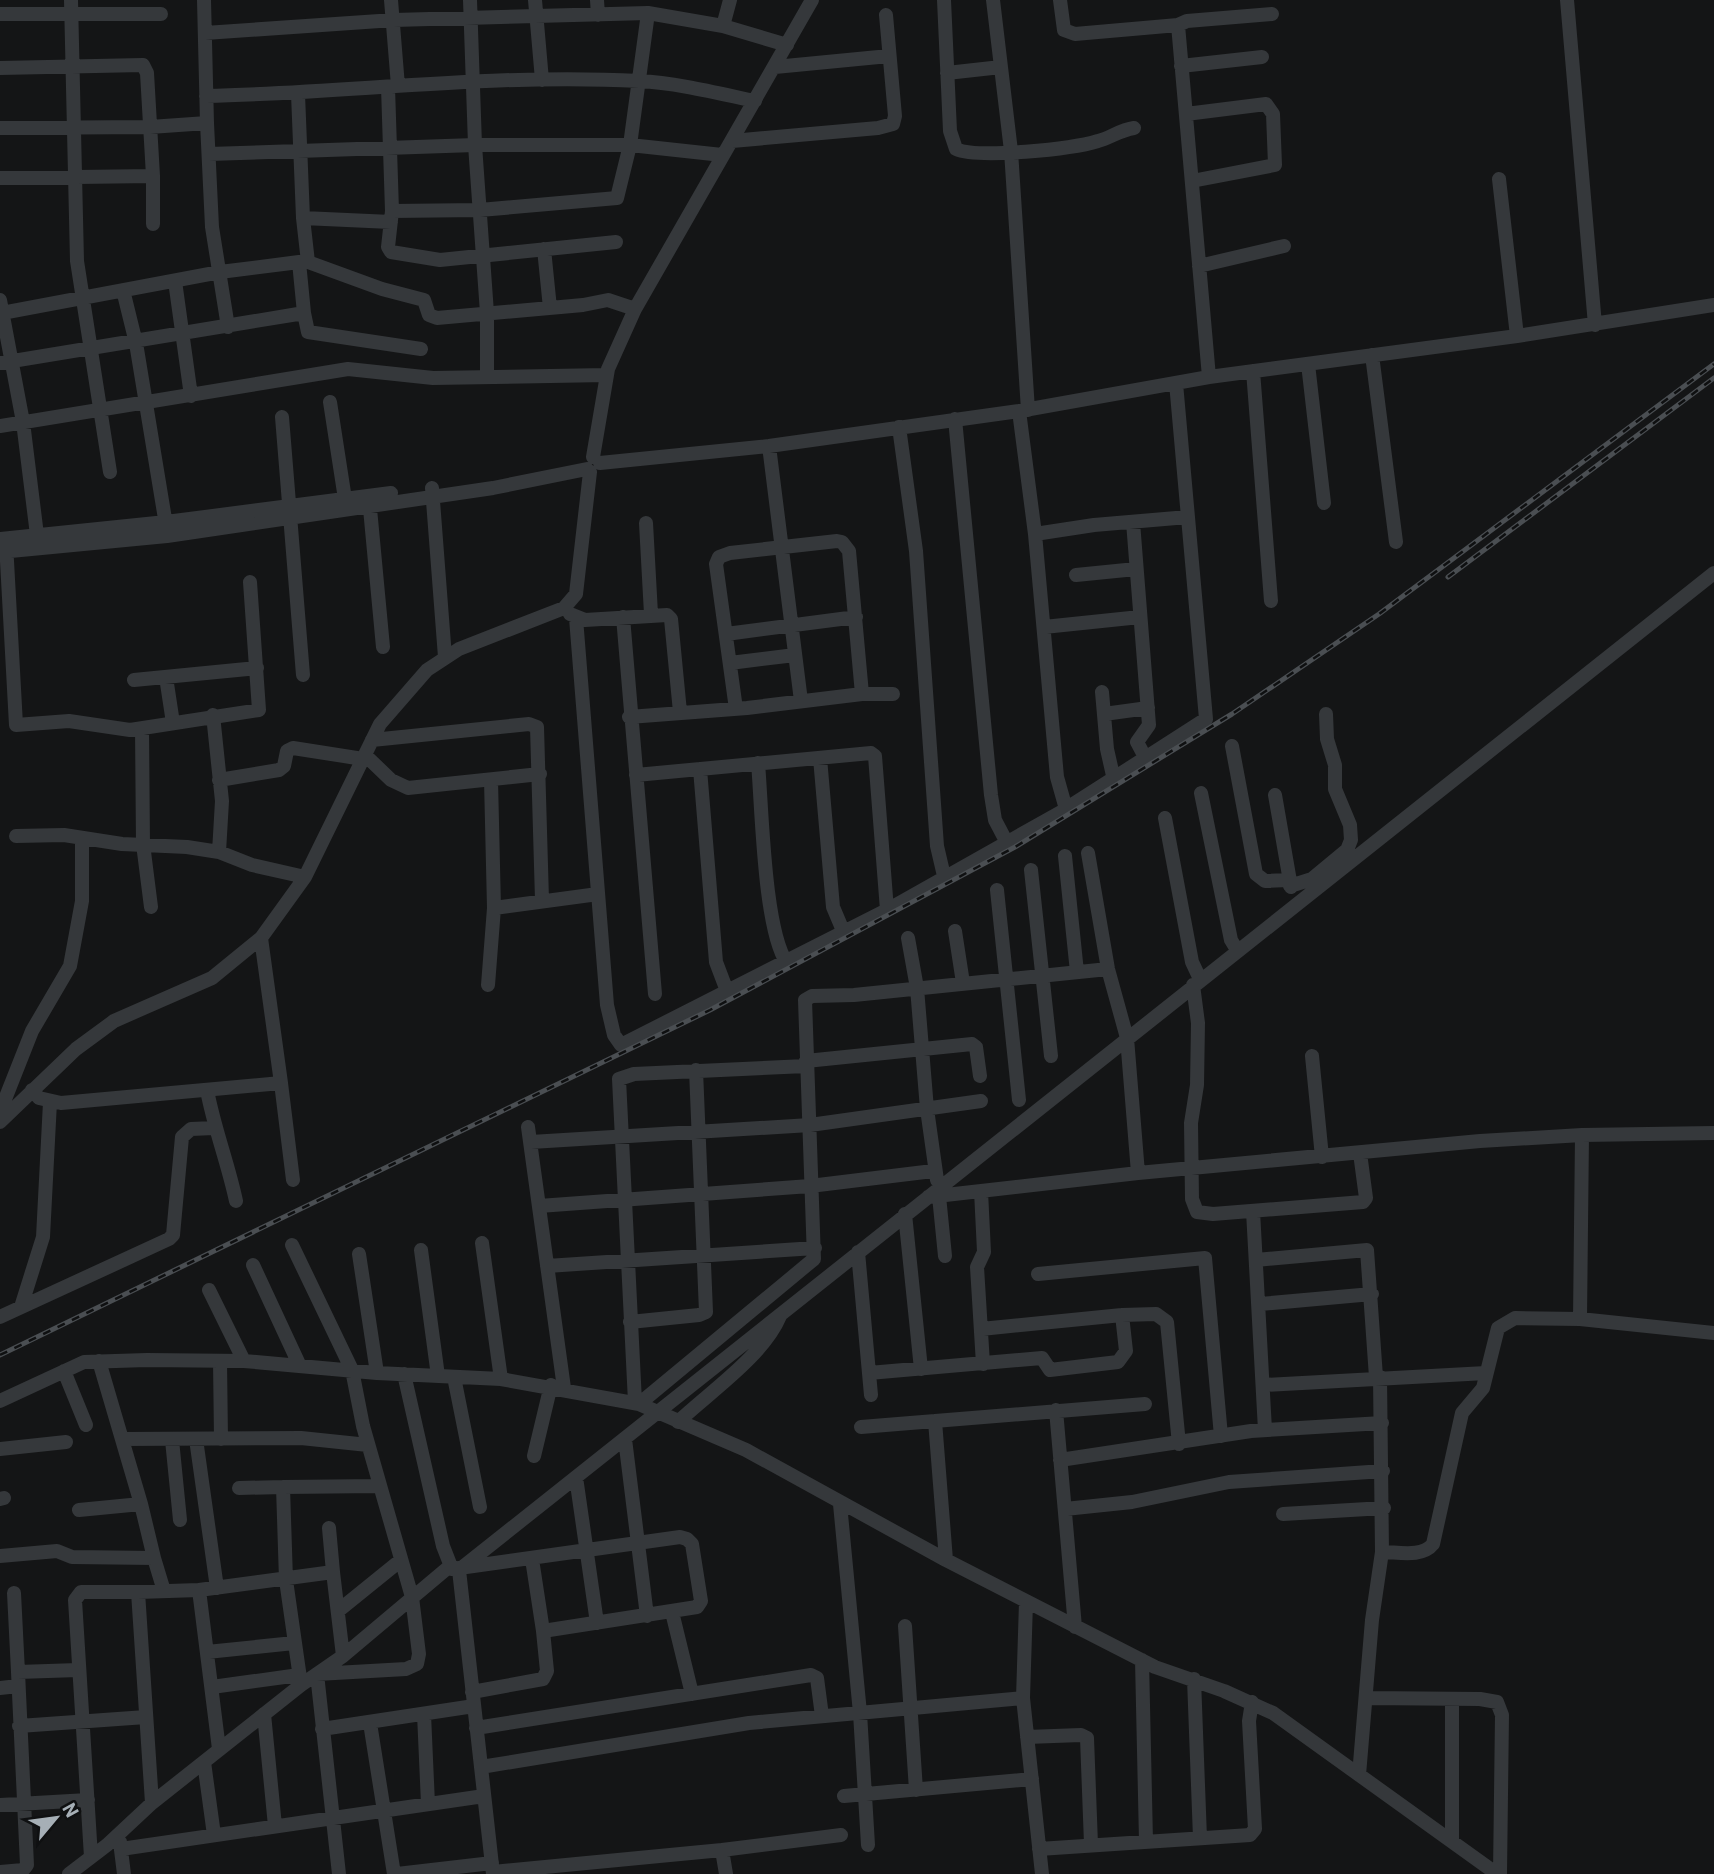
<svg xmlns="http://www.w3.org/2000/svg" width="1714" height="1874" font-family="Barlow,sans-serif">
	<style>
		.lines { fill: none; stroke-linecap: round; stroke-linejoin: round }
		.minor { stroke: #35383b; stroke-width: 14 }
		.rail-casing { stroke: #4a4e52; stroke-width: 5 }
		.rail { stroke: #0f1011; stroke-width: 2.5; stroke-dasharray: 8; stroke-linecap: butt }
	</style>
	<rect width="100%" height="100%" fill="#141516"/>
	<g class="lines">
		<path class="minor" d="M 71,0 L 77,261 L 110,472
			M 391,0 L 398,86
			M 470,0 L 475,145 L 487,313 L 487,377
			M 535,0 L 542,80
			M 597,0 L 598,15
			M 944,0 L 950,131 L 956,149 C 978,159 1072,149 1098,141 C 1110,138 1120,130 1134,128
			M 993,0 L 1011,151 L 1028,410
			M 1060,0 L 1064,30 L 1075,34 L 1178,25 L 1209,377
			M 1567,0 L 1595,325
			M 0,14 L 161,14
			M 1178,25 L 1187,21 L 1272,14
			M 723,26 L 730,0
			M 205,33 L 394,20 L 648,13 L 723,26 L 787,45
			M 1181,66 L 1262,57
			M 775,67 L 889,56
			M 0,68 L 143,65 L 147,73 L 153,176 L 0,178
			M 947,73 L 1001,67
			M 388,87 L 392,211 L 388,247 L 391,252 L 440,260 L 616,242
			M 298,94 L 303,218 L 391,222
			M 206,96 C 350,93 495,73 639,81 C 678,83 717,93 755,101
			M 1186,114 L 1266,104 L 1273,114 L 1275,165 L 1192,181
			M 207,123 L 212,227 L 228,327
			M 0,128 L 150,127 L 207,123 L 204,0
			M 732,141 L 878,128 L 893,124 L 895,116 L 886,15
			M 209,154 L 475,145 L 630,145 L 722,155
			M 1499,179 L 1517,336
			M 392,211 L 480,210 L 617,198 L 630,145 L 648,13
			M 303,218 L 308,262
			M 153,224 L 153,176
			M 544,249 L 550,308
			M 1199,266 L 1284,246
			M 175,281 L 191,396
			M 123,290 L 136,343 L 167,531
			M 0,300 L 23,422 L 37,535
			M 2,313 L 220,272 L 299,262 L 308,262 L 382,289 L 424,300 L 429,315 L 437,318 L 583,305 L 608,300 L 635,309
			M 304,313 L 308,332 L 421,349
			M 1372,355 L 1396,542
			M 0,363 L 304,313 L 299,262
			M 1308,364 L 1324,503
			M 1253,371 L 1271,601
			M 330,402 L 345,499
			M 1019,411 L 1035,534 L 1057,777 L 1066,809
			M 282,417 L 303,675
			M 955,419 L 991,795 L 995,820 L 1006,841
			M 0,426 L 348,369 L 433,378 L 607,375
			M 899,427 L 916,551 L 937,846 L 944,876
			M 769,446 L 801,701
			M 593,457 L 608,369 L 635,309 L 812,0
			M 600,463 L 769,446 L 1019,411 L 1209,377 L 1517,336 L 1714,305
			M 432,488 L 445,657
			M 369,498 L 383,647
			M 1133,522 L 1149,725 L 1137,742 L 1146,759
			M 646,523 L 651,614
			M 1035,534 L 1094,525 L 1188,517
			M 0,539 L 166,522 L 391,493
			M 6,543 L 16,725 L 69,721 L 130,730 L 259,710 L 250,582
			M 0,552 L 167,536 L 493,488 L 587,469
			M 1076,575 L 1136,569
			M 570,614 L 585,620 L 667,615 L 671,619 L 680,712
			M 623,617 L 655,994
			M 576,618 L 607,1005 L 614,1035 L 621,1045 L 887,910 L 1061,812 L 1206,719 L 1176,383
			M 1044,627 L 1140,617
			M 726,634 L 856,617
			M 730,663 L 795,655
			M 166,677 L 173,723
			M 134,680 L 257,668
			M 1102,692 L 1107,749 L 1114,780
			M 736,709 L 716,564 L 719,557 L 730,553 L 837,541 L 842,542 L 849,551 L 862,694
			M 1104,714 L 1148,708
			M 213,715 L 222,801 L 219,852
			M 629,717 L 747,708 L 862,694 L 893,694
			M 142,729 L 143,844 L 151,907
			M 372,740 L 529,724 L 537,727 L 542,900
			M 1232,746 L 1256,874 L 1265,881 L 1288,880
			M 365,755 L 391,780 L 408,788 L 540,774
			M 820,758 L 833,907 L 844,933
			M 758,763 C 762,809 764,930 787,963
			M 700,769 L 716,962 L 727,991
			M 636,775 L 871,753 L 875,756 L 887,910
			M 219,780 L 279,770 L 284,766 L 287,751 L 293,748 L 363,759
			M 1201,793 L 1231,940 L 1237,950
			M 1275,795 L 1291,887
			M 1165,818 L 1192,962 L 1200,979
			M 16,836 L 64,835 L 122,844 L 187,847 L 219,852 L 252,865 L 305,877
			M 1088,853 L 1108,969 L 1127,1038 L 1138,1173
			M 1065,856 L 1077,972
			M 1031,870 L 1051,1056
			M 1290,886 L 1312,879 L 1347,850 L 1351,840 L 1350,825 L 1335,789 L 1335,765 L 1327,739 L 1326,714
			M 997,890 L 1019,1100
			M 494,908 L 598,894
			M 955,931 L 963,983
			M 908,938 L 917,988 L 927,1109 L 937,1180
			M 488,985 L 494,908 L 491,780
			M 1193,985 L 1198,1023 L 1197,1085 L 1191,1123 L 1192,1199 L 1197,1212 L 1213,1214 L 1363,1202 L 1366,1198 L 1360,1153
			M 1312,1056 L 1322,1157
			M 806,1061 L 972,1044 L 976,1047 L 980,1076
			M 281,1083 L 293,1180
			M 32,1090 L 39,1098 L 61,1103 L 281,1083 L 261,938
			M 207,1090 C 214,1128 228,1163 236,1201
			M 0,1112 L 32,1031 L 70,966 L 82,901 L 82,838
			M 0,1122 L 76,1049 L 114,1021 L 212,978 L 261,938 L 305,877 L 380,724 L 427,670 L 459,649 L 564,608 L 576,594 L 590,472
			M 528,1127 L 564,1388
			M 1582,1135 L 1714,1133
			M 531,1142 L 810,1125 L 981,1101
			M 981,1191 L 984,1252 L 977,1267 L 983,1364
			M 939,1196 L 945,1256
			M 928,1197 L 1138,1173 L 1480,1141 L 1582,1135 L 1580,1319
			M 539,1206 L 810,1186 L 933,1171
			M 1253,1211 L 1265,1430
			M 905,1214 L 921,1369
			M 482,1243 L 501,1379
			M 292,1245 L 352,1370 L 363,1426 L 412,1597 L 419,1654 L 417,1664 L 406,1669 L 317,1674 L 339,1874
			M 421,1250 L 438,1376
			M 858,1252 L 871,1395
			M 359,1254 L 377,1373
			M 1256,1260 L 1367,1250 L 1376,1377
			M 253,1265 L 299,1364
			M 547,1266 L 815,1248
			M 1038,1274 L 1205,1258 L 1221,1436
			M 209,1290 L 244,1361
			M 1260,1304 L 1372,1294
			M 21,1307 L 43,1237 L 50,1102
			M 0,1317 L 169,1239 L 173,1235 L 182,1137 L 191,1129 L 214,1128
			M 630,1322 L 699,1315 L 706,1312 L 696,1070
			M 981,1329 L 1122,1315
			M 99,1361 L 141,1504
			M 220,1361 L 221,1439
			M 64,1371 L 86,1425
			M 869,1373 L 1042,1358 L 1050,1370 L 1118,1362 L 1126,1351 L 1122,1315 L 1156,1314 L 1167,1322 L 1179,1444
			M 404,1374 L 443,1546 L 452,1569 L 680,1537 L 687,1539 L 692,1544 L 701,1601 L 697,1607 L 543,1631 L 547,1671 L 543,1679 L 472,1692
			M 454,1377 L 480,1507
			M 1380,1377 L 1382,1552
			M 1264,1385 L 1486,1373
			M 0,1401 L 84,1362 L 147,1360 L 244,1361 L 377,1373 L 501,1379 L 639,1404 L 746,1450 L 946,1560 L 1155,1667 L 1224,1691 L 1273,1713 L 1497,1874
			M 635,1402 L 619,1079 L 634,1074 L 806,1066
			M 639,1404 L 814,1259 L 805,1000 L 812,996 L 854,995 L 1108,969
			M 1056,1410 L 1075,1627
			M 935,1421 L 946,1560
			M 678,1422 C 711,1391 763,1356 780,1316
			M 861,1427 L 1145,1404
			M 124,1439 L 301,1438 L 368,1445
			M 196,1439 L 217,1588
			M 625,1439 L 647,1616
			M 172,1440 L 180,1520
			M 0,1449 L 66,1442
			M 534,1456 L 551,1385
			M 1060,1460 L 1251,1431 L 1382,1423
			M 576,1477 L 597,1623
			M 239,1488 L 283,1487
			M 0,1499 L 4,1498
			M 840,1504 L 860,1713 L 868,1845
			M 1065,1509 L 1132,1502 L 1229,1482 L 1383,1471
			M 1283,1514 L 1384,1508
			M 329,1528 L 333,1572
			M 0,1556 L 57,1551 L 72,1557 L 154,1558 L 141,1504 L 79,1510
			M 154,1558 L 164,1591
			M 532,1559 L 543,1631
			M 459,1570 L 1714,573
			M 459,1570 L 493,1874
			M 14,1593 L 18,1672
			M 1026,1602 L 1023,1698 L 1042,1874
			M 338,1611 L 401,1560
			M 672,1612 L 692,1694
			M 905,1626 L 916,1790
			M 207,1652 L 294,1643
			M 1142,1660 L 1146,1841
			M 1194,1679 L 1200,1838
			M 301,1685 L 286,1580 L 283,1487 L 379,1486
			M 212,1687 L 299,1675
			M 0,1688 L 18,1686
			M 1366,1698 L 1480,1699 L 1497,1702 L 1502,1715 L 1500,1874
			M 1452,1699 L 1452,1841
			M 264,1714 L 275,1826
			M 424,1714 L 428,1804
			M 370,1723 L 394,1874
			M 19,1726 L 146,1717
			M 476,1728 L 811,1675 L 817,1678 L 822,1716
			M 322,1729 L 474,1706
			M 1027,1737 L 1081,1735 L 1087,1738 L 1091,1844
			M 219,1749 L 199,1590 L 333,1572 L 343,1656
			M 204,1762 L 214,1835
			M 481,1767 L 749,1723 L 1023,1698
			M 1359,1775 L 1372,1620 L 1382,1552 C 1398,1552 1422,1558 1433,1544 L 1462,1413 L 1483,1388 L 1498,1328 L 1515,1318 L 1580,1319 L 1714,1333
			M 844,1796 L 1032,1779
			M 152,1803 L 138,1592 L 199,1590
			M 0,1805 L 88,1800
			M 120,1842 L 124,1874
			M 121,1849 L 484,1796
			M 1039,1849 L 1250,1835 L 1255,1829 L 1249,1721 L 1252,1702
			M 722,1850 L 841,1835
			M 91,1857 L 75,1600 L 81,1592 L 138,1592
			M 0,1872 L 23,1870 L 27,1865 L 18,1672 L 78,1670
			M 493,1872 L 722,1850 L 726,1874
			M 69,1874 L 107,1845 L 152,1803 L 301,1685 L 343,1656 L 450,1566
			M 397,1874 L 492,1863"/>
		<defs>
			<path id="rail" d="M 1448,577 L 1714,378
				M 0,1355 L 710,1010 L 1015,847 L 1232,714 L 1379,614 L 1714,364"/>
		</defs>
		<use href="#rail" class="rail-casing"/>
		<use href="#rail" class="rail"/>
	</g>
	<g transform="translate(56 1818) rotate(61)" stroke="#0f1011" stroke-width="5" paint-order="stroke">
	<path d="M0-5L12 26L0 18L-12 26Z" fill="#a6afb6"/>
	<text y="-10" font-size="19" font-weight="bold" text-anchor="middle" fill="#a6afb6">N</text>
	</g>
</svg>
